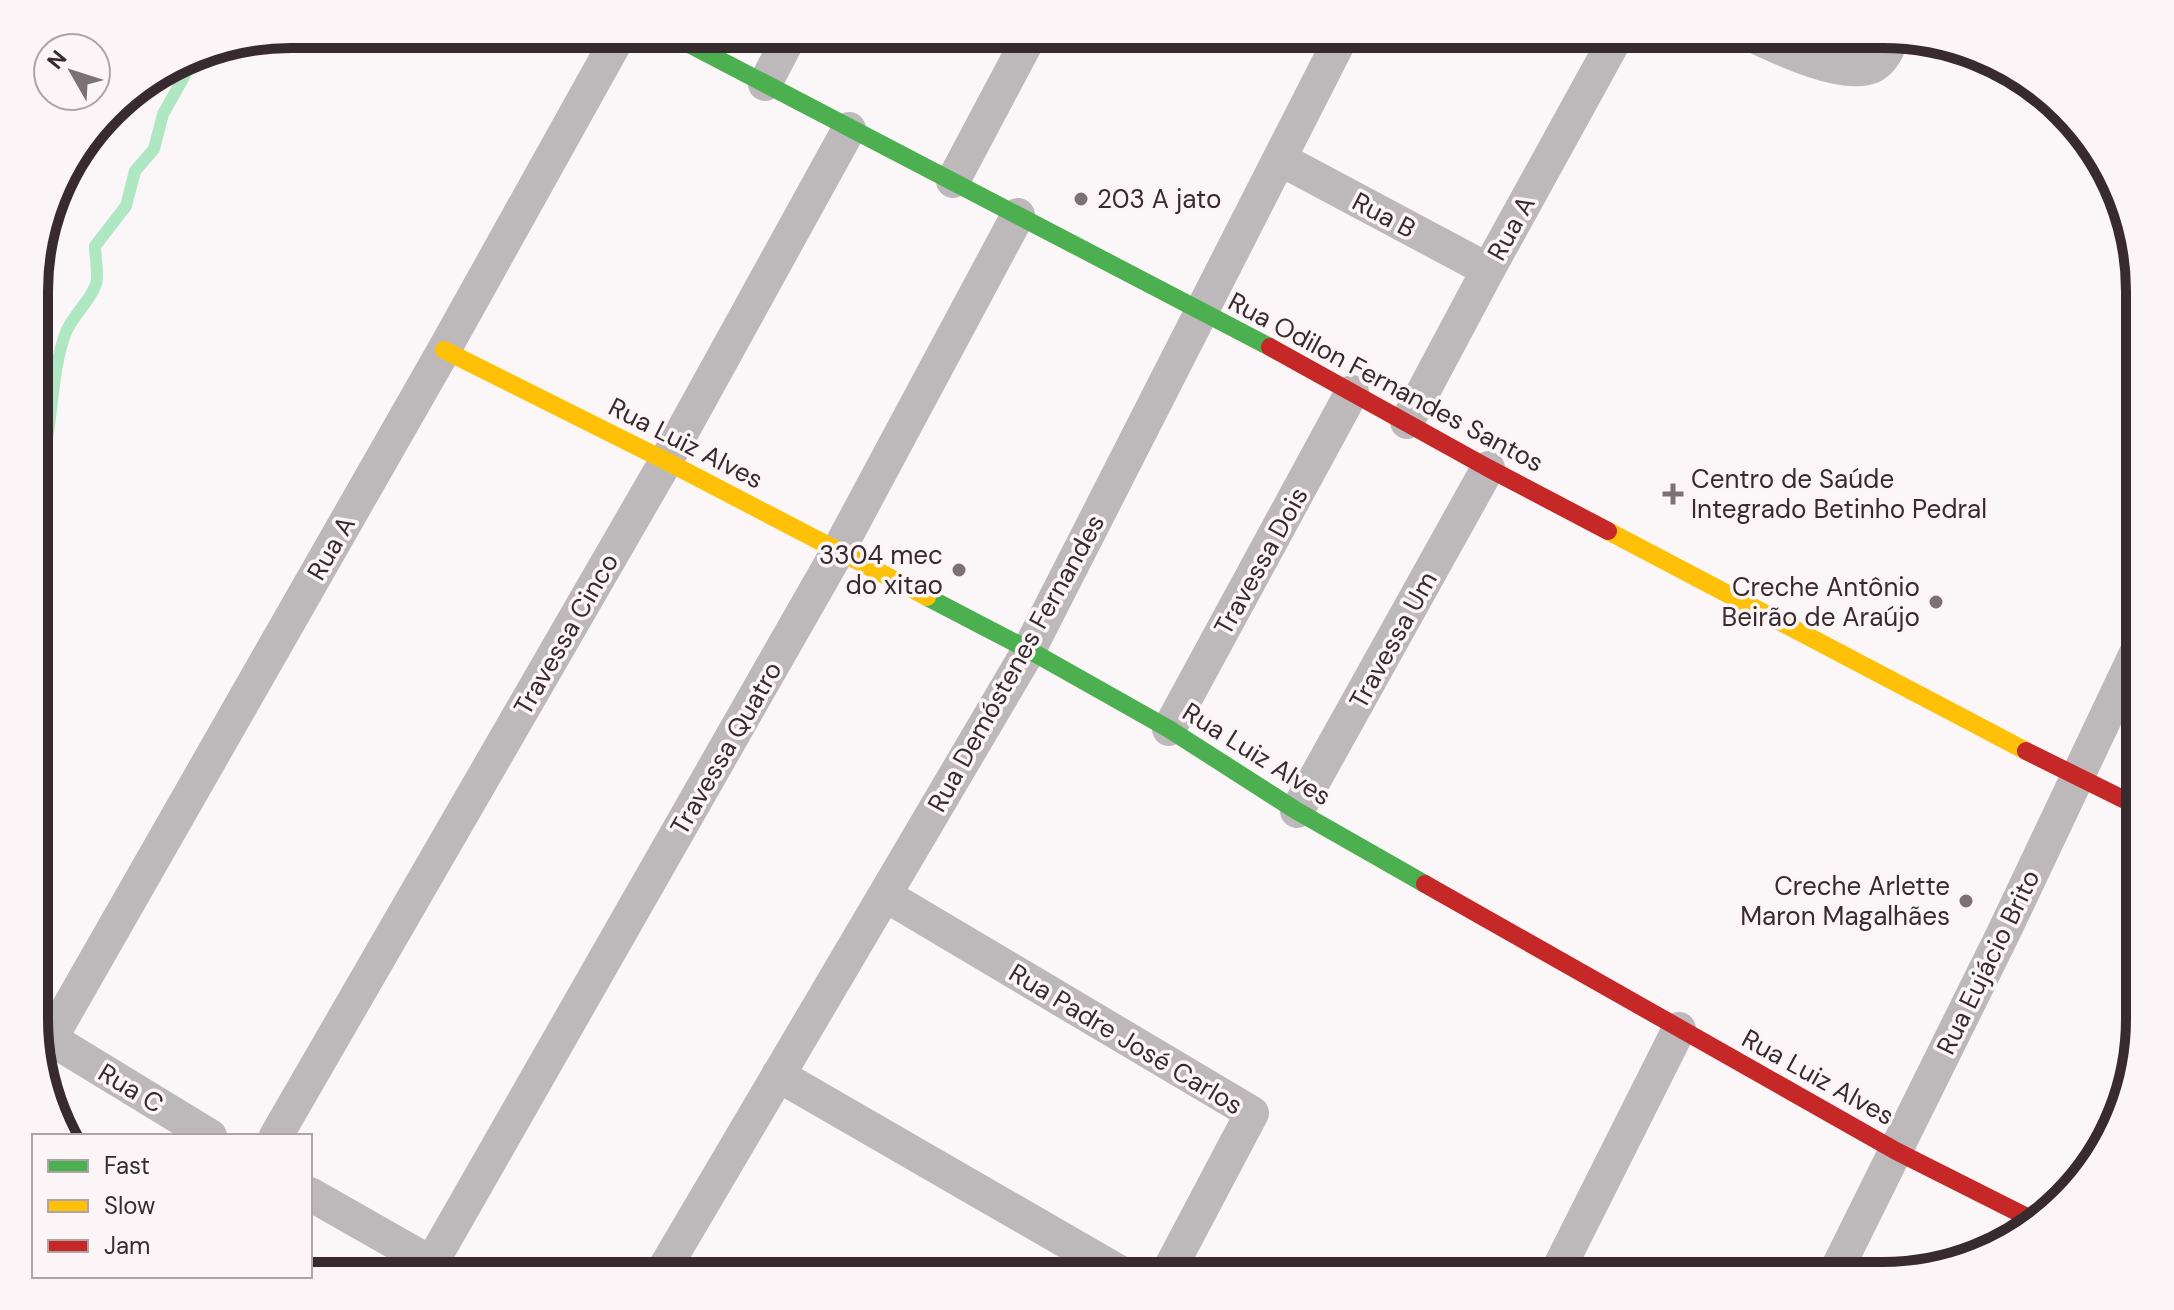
<svg xmlns="http://www.w3.org/2000/svg" width="2174" height="1310" font-family="'DM Sans',sans-serif">
<rect width="100%" height="100%" fill="#fbf6f8"/>
<g fill="none" stroke-linecap="round" stroke-linejoin="round">
<path stroke="#afe7c3" stroke-width="12" d="M36 479C55 433 48 380 66 332 73 315 91 300 96 284 99 274 95 257 95 246L126 206 135 171 154 149 163 114 198 52"/>
<path stroke="#bdb9bb" stroke-width="34" d="M1750 34C1777 47 1845 80 1873 66 1884 60 1888 48 1893 37
M765 84 791 34
M1280 159 1488 270
M953 181 1031 34
M1407 422 1488 270 1618 34
M1169 729 1352 392
M1297 811 1488 468
M885 895 1252 1113 1166 1276
M51 1039 210 1136
M39 1059 444 350 620 34
M778 1075 1126 1276
M276 1136 666 461 849 129
M310 1194 454 1276
M1834 1275 2002 936 2139 647
M424 1276 838 551 1018 215
M660 1276 1029 650 1343 34
M1555 1276 1679 1029"/>
<path stroke="#4caf50" stroke-width="18" d="M670 34 1270 347
M927 597 1029 650 1169 729 1297 811 1425 884"/>
<path stroke="#ffc107" stroke-width="18" d="M444 350 666 461 927 597
M1608 531 2026 751"/>
<path stroke="#c62828" stroke-width="18" d="M1270 347 1488 468 1608 531
M2026 751 2139 807
M1425 884 1896 1151 2033 1220"/>
</g>
<g fill="#7c7276" stroke="#fcf5f7" stroke-width="3">
<circle cx="1081" cy="199" r="8"/>
<path d="M1669 482h8v8h8v8h-8v8h-8v-8h-8v-8h8z"/>
<circle cx="959" cy="570" r="8"/>
<circle cx="1936" cy="602" r="8"/>
<circle cx="1966" cy="901" r="8"/>
</g>
<g text-anchor="middle" stroke-width="7" stroke-linejoin="round" paint-order="stroke">
<g font-size="26" fill="#382b30" stroke="#fcf5f7" text-anchor="end">
<text x="1097" y="208" text-anchor="start">203 A jato</text>
<text x="1691" y="488" text-anchor="start">Centro de Saúde<tspan x="1691" dy="30">Integrado Betinho Pedral</tspan></text>
<text x="943" y="564">3304 mec<tspan x="943" dy="30">do xitao</tspan></text>
<text x="1920" y="596">Creche Antônio<tspan x="1920" dy="30">Beirão de Araújo</tspan></text>
<text x="1950" y="895">Creche Arlette<tspan x="1950" dy="30">Maron Magalhães</tspan></text>
</g>
<g font-size="26" fill="#382b30" stroke="#fcf5f7">
<text transform="translate(1384 215) rotate(28)" y="9">Rua B</text>
<text transform="translate(1511 228) rotate(-61)" y="9">Rua A</text>
<text transform="translate(1386 382) rotate(28)" y="9">Rua Odilon Fernandes Santos</text>
<text transform="translate(686 443) rotate(27)" y="9">Rua Luiz Alves</text>
<text transform="translate(331 548) rotate(-60)" y="9">Rua A</text>
<text transform="translate(1261 561) rotate(-61)" y="9">Travessa Dois</text>
<text transform="translate(566 634) rotate(-60)" y="9">Travessa Cinco</text>
<text transform="translate(1393 640) rotate(-61)" y="9">Travessa Um</text>
<text transform="translate(1016 663) rotate(-61)" y="9">Rua Demóstenes Fernandes</text>
<text transform="translate(726 748) rotate(-60)" y="9">Travessa Quatro</text>
<text transform="translate(1257 754) rotate(32)" y="9">Rua Luiz Alves</text>
<text transform="translate(1988 962) rotate(-64)" y="9">Rua Eujácio Brito</text>
<text transform="translate(1126 1039) rotate(31)" y="9">Rua Padre José Carlos</text>
<text transform="translate(1818 1077) rotate(29)" y="9">Rua Luiz Alves</text>
<text transform="translate(131 1088) rotate(31)" y="9">Rua C</text>
</g>
</g>
<path d="M0 0H2174V1310H0ZM291 48H1883A243 243 0 0 1 2126 291V1019A243 243 0 0 1 1883 1262H291A243 243 0 0 1 48 1019V291A243 243 0 0 1 291 48Z" fill="#fcf5f7" fill-rule="evenodd"/>
<path fill="none" stroke="#382b30" stroke-width="10" d="M291 48H1883A243 243 0 0 1 2126 291V1019A243 243 0 0 1 1883 1262H291A243 243 0 0 1 48 1019V291A243 243 0 0 1 291 48Z"/>
<rect x="32" y="1134" width="280" height="144" fill="#fcf5f7" stroke="#aea4a7" stroke-width="2"/>
<rect x="48" y="1160" width="40" height="12" fill="#4caf50" stroke="#aea4a7" stroke-width="2"/>
<text x="104" y="1174" font-size="24" fill="#382b30">Fast</text>
<rect x="48" y="1200" width="40" height="12" fill="#ffc107" stroke="#aea4a7" stroke-width="2"/>
<text x="104" y="1214" font-size="24" fill="#382b30">Slow</text>
<rect x="48" y="1240" width="40" height="12" fill="#c62828" stroke="#aea4a7" stroke-width="2"/>
<text x="104" y="1254" font-size="24" fill="#382b30">Jam</text>
<g transform="translate(72 72) rotate(309)"><circle r="38" fill="#fcf5f7" stroke="#aea4a7" stroke-width="2"/>
<path d="M0-6L14 30L0 20L-14 30Z" fill="#7c7276"/>
<text y="-12" font-size="22" font-weight="bold" text-anchor="middle" fill="#382b30">N</text>
</g>
</svg>
